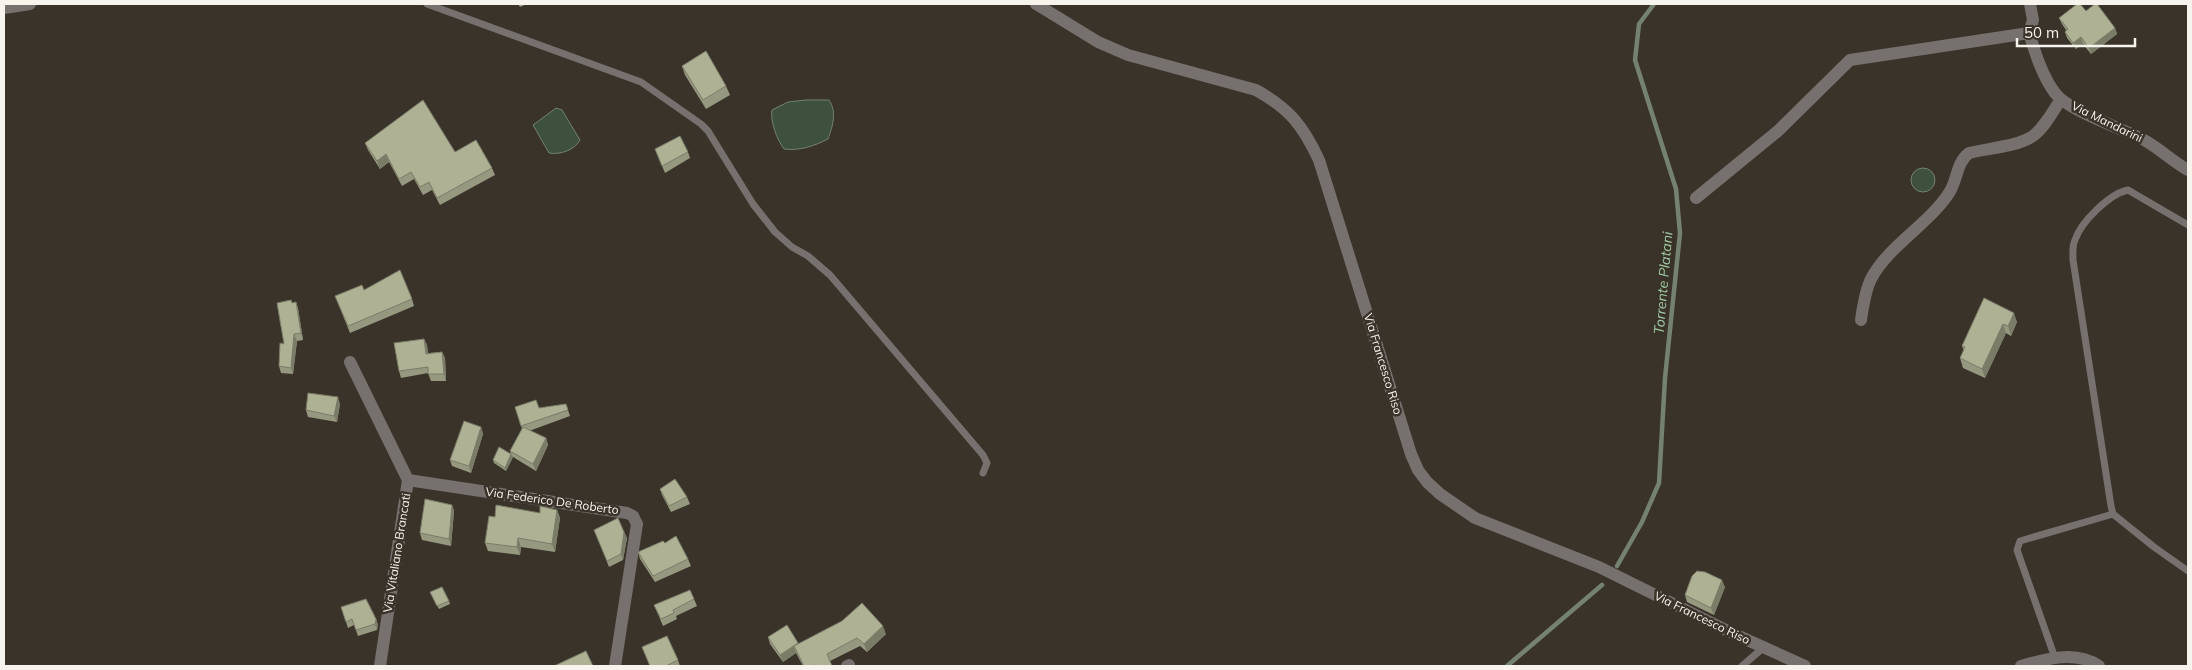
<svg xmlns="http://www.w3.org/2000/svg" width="2192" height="670" font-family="Mulish,sans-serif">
<rect width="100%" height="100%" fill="#39332a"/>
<path fill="#3d513e" stroke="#758272" d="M806 100H829C837 112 833 125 828 139 814 146 800 151 784 149 777 140 770 121 772 110L788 102Z
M556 108 562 110 580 140C575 150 560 155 549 153L533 125Z
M1911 180a12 12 0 1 1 24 0a12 12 0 1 1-24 0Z"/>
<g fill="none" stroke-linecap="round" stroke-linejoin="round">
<path stroke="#758272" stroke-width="4.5" d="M1617 566 1642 522 1659 483 1665 378 1680 233 1676 189 1635 60 1639 24 1654 4
M1507 666 1602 585"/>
<path stroke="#76716e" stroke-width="7" d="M427 4 641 82 701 124 708 131 753 204 775 232 792 247 808 256 830 275 983 455 987 463 983 473
M2113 514 2111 506 2073 260C2073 253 2072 246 2075 240 2081 222 2109 194 2128 190L2188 225
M2055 658 2017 550 2020 541 2113 514 2154 547 2188 571
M1742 666 1763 648"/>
<path stroke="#76716e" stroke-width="12" d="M2029 33C2035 52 2042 76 2055 93 2068 111 2122 128 2144 140 2159 148 2172 161 2188 170
M2029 33 2033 20 2030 4
M1696 198 1778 131 1850 60 2029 33
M1861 320C1863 307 1865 291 1871 279 1887 247 1929 224 1949 193 1958 179 1956 163 1969 153 1989 148 2016 147 2033 136 2045 127 2053 111 2061 99
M350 362 408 480 380 666
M408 480 627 513 633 516 637 524 615 666
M847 666 849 665"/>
<path stroke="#76716e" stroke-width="12" d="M1036 4 1098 42 1128 55 1256 90C1290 109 1303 126 1319 160L1411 454 1418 470 1427 482 1440 494 1475 518 1599 567 1732 633 1805 666
M4 8 30 4
M2021 666C2045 659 2076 650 2099 666"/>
</g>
<path fill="#96987f" d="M518 4H527L520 7Z
M2086 11 2115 28 2117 34 2091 54 2083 44 2076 49 2067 38 2065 32 2066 30 2062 24 2059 18Z
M682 66 726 86 730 95 706 109 685 75Z
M365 143 455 152 492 168 495 175 440 205 432 190 423 195 414 179 402 186 389 162 380 169 368 150Z
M655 149 688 152 690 158 665 173Z
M364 290 412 299 414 306 350 333 335 296Z
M1984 298 2017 322 2011 336 2006 333 1985 378 1963 368 1960 358 1964 351 1962 346Z
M291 300 292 303 296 302 298 308 303 340 297 341 293 374 281 373 279 366 284 344Z
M424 339 427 345 428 353 442 352 445 358 446 381H431L428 373 401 378 399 371Z
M340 404 337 422 308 417 306 410Z
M566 404 570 416 529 431 546 438 548 445 536 471 513 457 506 471 494 463 493 460 511 454 510 451 522 429 515 407 539 408Z
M481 427 483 434 471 473 452 466 450 460Z
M660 489 687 497 690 504 671 512 662 495Z
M452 505 454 511 451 546 422 540 420 533Z
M557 510 560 518 555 552 521 547 520 555 488 551 485 543 495 517 540 513Z
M624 532 627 538 623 560 609 567 597 537Z
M665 543 688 559 691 566 655 582 640 559 638 552Z
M1725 587 1714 615 1687 602 1685 595Z
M430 592 449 601 450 604 439 609Z
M694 599 697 606 676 616 677 619 663 626 654 605Z
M341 607 376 619 378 625 377 630 358 636 354 625 348 628Z
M886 634 867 652 860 646 830 661 832 666H803L796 653 783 662 770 644 768 637 798 643Z
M642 647 678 660 680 666H650Z"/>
<path fill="#7a7c68" d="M2115 28 2117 34 2091 54 2089 48Z
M2081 37 2083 44 2076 49 2073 43Z
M386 154 389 162 380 169 377 161Z
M296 302 298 308 303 340 301 333Z
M2014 313 2017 322 2011 336 2008 326Z
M2003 324 2006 333 1985 378 1982 369Z
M294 334 297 341 293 374 291 368Z
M424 339 427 345 428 360 426 354Z
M442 352 445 358 446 381 444 374Z
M338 397 340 404 337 422 334 416Z
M481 427 483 434 471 473 469 466Z
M546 438 548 445 536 471 533 464Z
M511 454 513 457 506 471 505 468Z
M452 505 454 511 451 546 449 539Z
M557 510 560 518 555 552 552 544Z
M624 532 627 538 623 560 621 554Z
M518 538 521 547 520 555 517 547Z
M1722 580 1725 587 1714 615 1711 608Z
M376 619 378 625 377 630 375 624Z
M883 626 886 634 867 652 864 644Z
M794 646 796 653 783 662 780 655Z"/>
<path fill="#afb194" stroke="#7a7c68" d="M2077 4H2080L2086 11 2095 4H2097L2115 28 2089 48 2081 37 2073 43 2065 32 2068 29 2059 18Z
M706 51 726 86 703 100 682 66Z
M423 100 455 152 476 140 492 168 437 198 429 182 420 187 411 172 399 179 386 154 377 161 365 143Z
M680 136 688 152 662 166 655 149Z
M400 270 412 299 348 326 335 296 362 285 364 290Z
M1984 298 2014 313 2008 326 2003 324 1982 369 1960 358 1965 347 1962 346Z
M291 300 292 303 296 302 301 333 294 334 291 368 279 366 280 343 284 344 277 303Z
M424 339 426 354 442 352 444 374H428V367L399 371 394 343Z
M308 393 338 397 334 416 306 410Z
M536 400 539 408 566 404 568 410 521 426 515 407Z
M464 421 481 427 469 466 450 460Z
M523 427 546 438 533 464 510 451Z
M499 447 511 454 505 468 493 460Z
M675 479 687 497 669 506 660 489Z
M425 499 452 505 449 539 420 533Z
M496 505 540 513V506L557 510 552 544 518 538 517 547 485 543 489 516 495 517Z
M618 518 624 532 621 554 607 561 594 530Z
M676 536 688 559 653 576 638 552 663 541 665 543Z
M1697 571 1705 572 1722 580 1711 608 1685 595 1692 576Z
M442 587 449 601 437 606 430 592Z
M690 590 694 599 673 610 674 613 661 619 654 605Z
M366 599 376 619 375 624 356 630 352 619 346 622 341 607Z
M862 603 883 626 864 644 857 638 827 654 832 666H815V665L812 666H804L794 646 842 621Z
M787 625 798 643 780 655 768 637Z
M667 636 678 660 666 666H650L642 647Z
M586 651 593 666H554Z"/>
<g text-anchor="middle" stroke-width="5" stroke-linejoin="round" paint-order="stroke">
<g font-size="12" fill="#f7f3ed" stroke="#39332a">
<text transform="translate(2107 122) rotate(26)" y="4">Via Mandarini</text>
<text transform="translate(1383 364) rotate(73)" y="4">Via Francesco Riso</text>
<text transform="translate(552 501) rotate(8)" y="4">Via Federico De Roberto</text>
<text transform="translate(397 553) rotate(-81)" y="4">Via Vitaliano Brancati</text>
<text transform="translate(1702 618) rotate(26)" y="4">Via Francesco Riso</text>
</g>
<g font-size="14" font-style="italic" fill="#a2cba3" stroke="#39332a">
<text transform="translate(1663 283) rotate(-85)" y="5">Torrente Platani</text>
</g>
</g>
<rect width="2192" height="670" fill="none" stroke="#f7f3ed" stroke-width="10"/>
<path d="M2017 38v8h118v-8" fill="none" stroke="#f7f3ed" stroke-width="2.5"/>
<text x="2024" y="38" font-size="15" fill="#f7f3ed" stroke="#39332a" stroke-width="4" paint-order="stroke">50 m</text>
</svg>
